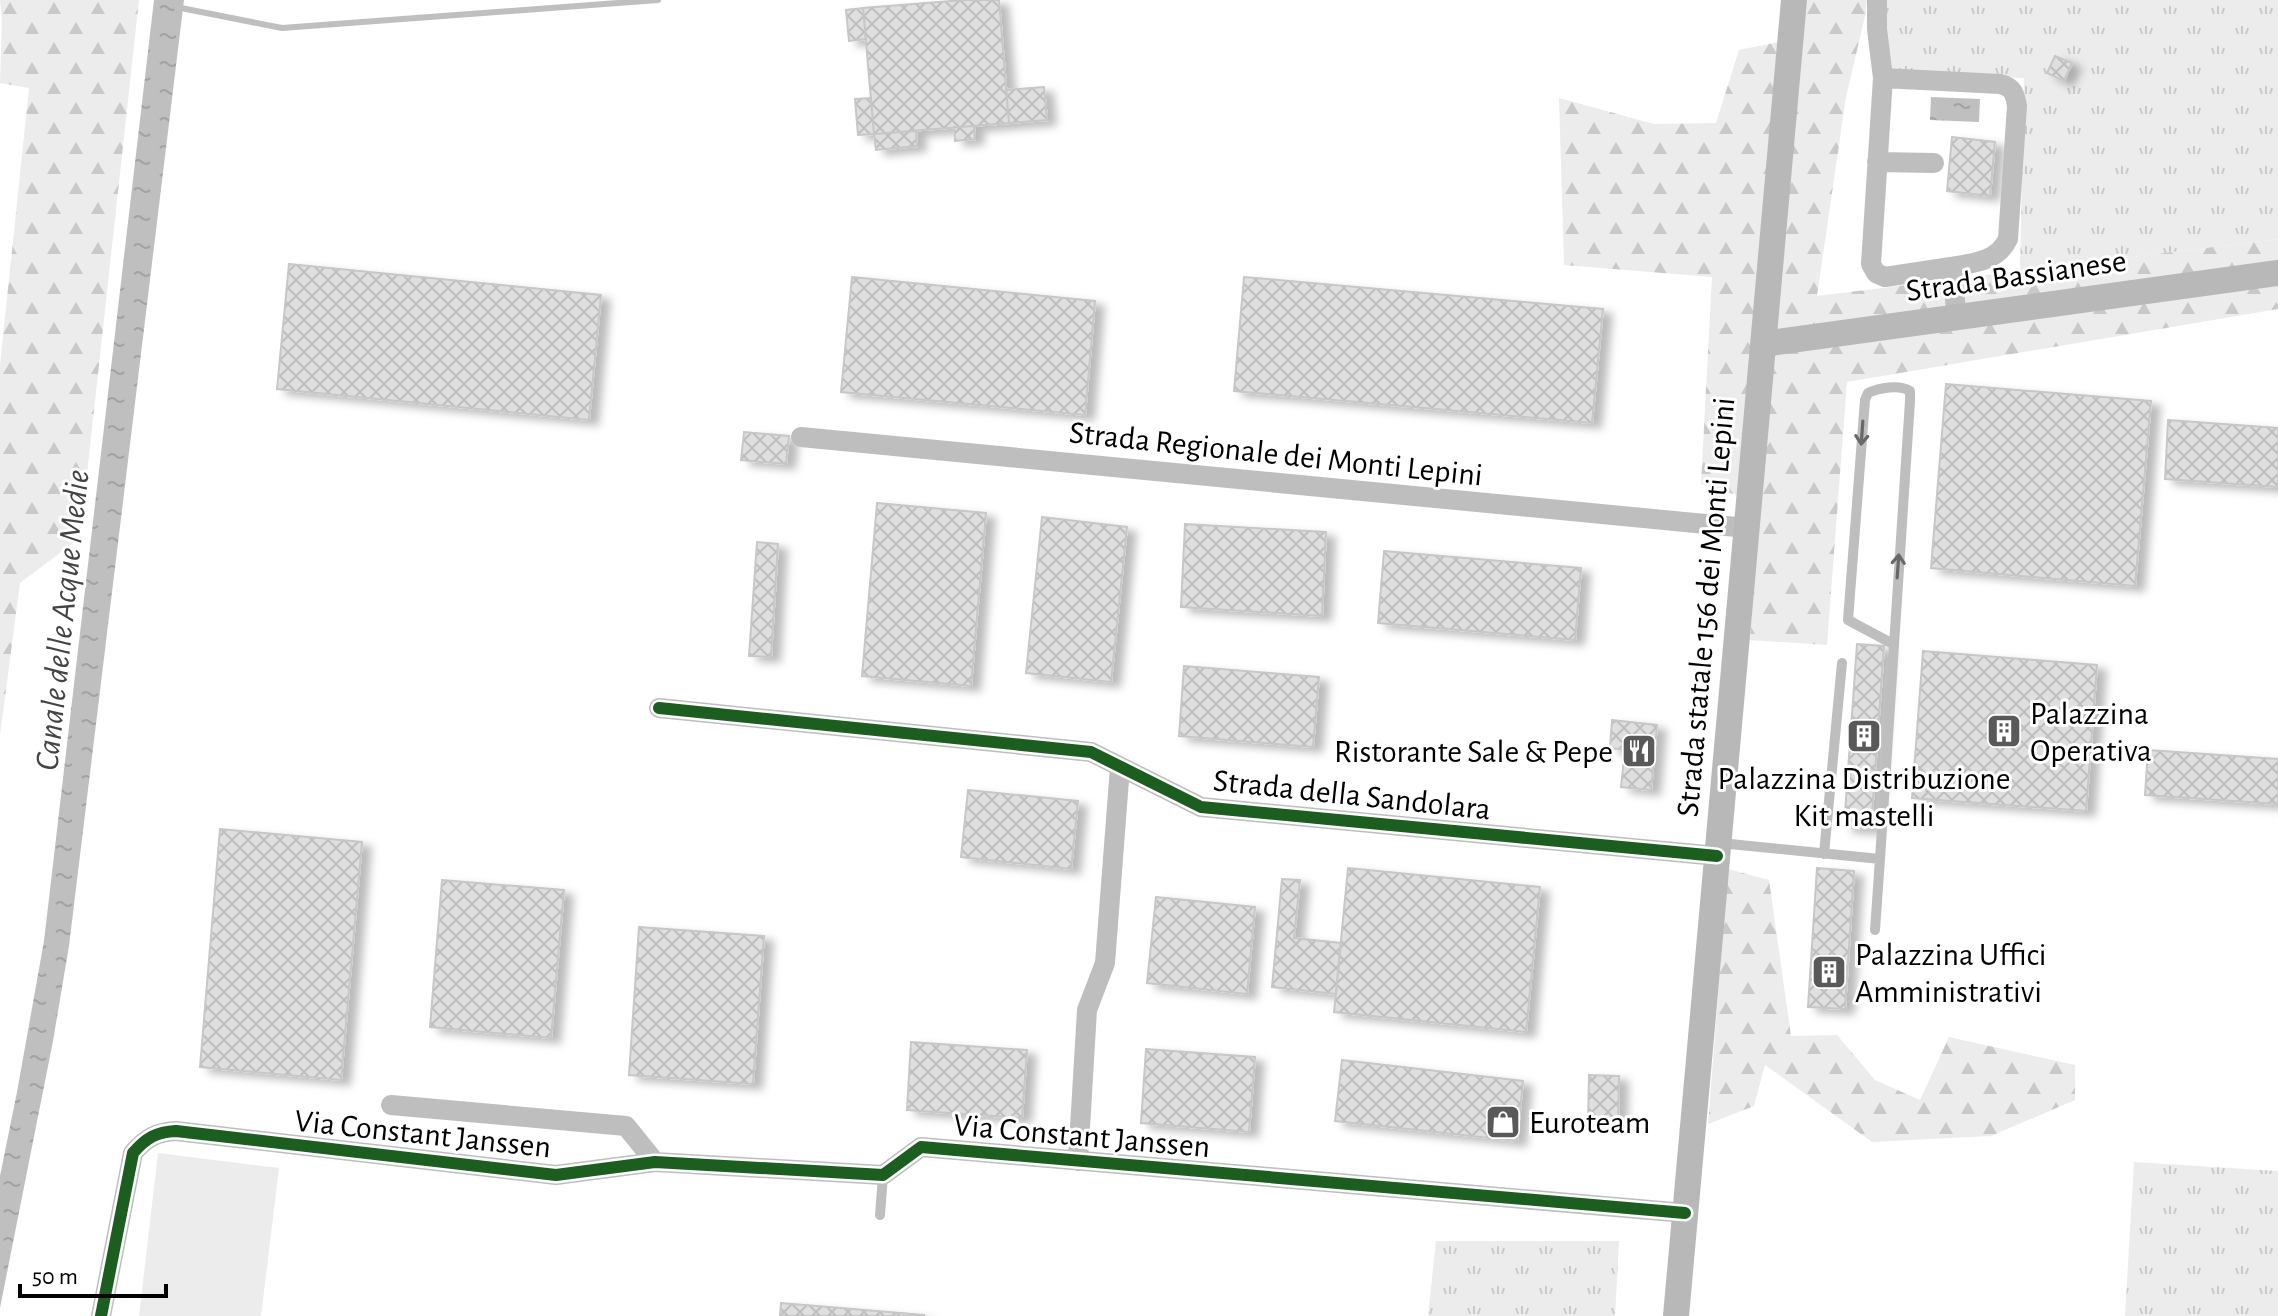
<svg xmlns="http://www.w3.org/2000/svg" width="2278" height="1316" font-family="'Alegreya Sans',sans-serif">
<defs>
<pattern id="grass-tufts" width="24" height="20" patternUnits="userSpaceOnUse" patternTransform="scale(2)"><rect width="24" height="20" fill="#ececec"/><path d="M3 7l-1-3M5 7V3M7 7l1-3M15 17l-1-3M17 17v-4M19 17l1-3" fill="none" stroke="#c9c9c9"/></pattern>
<pattern id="forest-firs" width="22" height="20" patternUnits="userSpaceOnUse" patternTransform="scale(2)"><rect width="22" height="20" fill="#ececec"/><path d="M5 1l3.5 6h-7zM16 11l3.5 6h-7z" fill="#c9c9c9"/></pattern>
<pattern id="water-ripples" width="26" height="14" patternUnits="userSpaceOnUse" patternTransform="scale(2)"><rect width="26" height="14" fill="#bfbfbf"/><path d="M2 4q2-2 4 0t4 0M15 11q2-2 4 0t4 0" fill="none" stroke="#a2a2a2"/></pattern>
<pattern id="building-cross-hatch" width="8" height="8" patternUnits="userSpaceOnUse" patternTransform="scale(2)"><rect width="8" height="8" fill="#dfdfdf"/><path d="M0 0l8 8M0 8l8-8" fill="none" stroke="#bebebe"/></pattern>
<filter id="shadow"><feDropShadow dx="9" dy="5" stdDeviation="4" flood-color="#0004"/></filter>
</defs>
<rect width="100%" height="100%" fill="#fff"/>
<path fill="url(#grass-tufts)" d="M1866 0H2278V239L2020 271 2024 78 1875 71Z
M2134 1162 2278 1171V1316H2125Z
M1436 1241H1619L1615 1316H1428Z"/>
<path fill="url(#forest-firs)" d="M0 0H139L80 538 20 583 0 735V365L29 88 0 83 2 20Z
M1807 0H1866V12L1846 97 1817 296 2278 239V309L1847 382 1827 645 1750 640 1759 502 1701 484 1712 277 1564 265 1559 98 1654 124 1716 123 1739 50 1803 37Z
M1728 869 1769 880 1791 1036 1837 1035 1875 1080 1920 1100 1949 1037 2075 1065V1100L1991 1136 1872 1142 1765 1065 1754 1106 1708 1124Z"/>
<path fill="#ececec" d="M158 1153 279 1168 261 1316H139Z"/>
<path fill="url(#water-ripples)" d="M154 0H184L69 946 53 1041 0 1308V1176L17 1092 44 941Z
M1931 97 1980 99 1979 122 1930 120Z"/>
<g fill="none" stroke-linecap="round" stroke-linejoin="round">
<path stroke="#bfbfbf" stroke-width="6" d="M176 7 282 28 658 0"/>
</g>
<path fill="url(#building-cross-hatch)" stroke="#c7c7c7" stroke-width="2" filter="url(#shadow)" d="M964 0H999L1009 123 874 134 863 8Z
M863 8 866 39 849 41 846 10Z
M2055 56 2072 63 2064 81 2047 73Z
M1044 87 1047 120 1009 123 1006 90Z
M871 98 874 134 858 135 855 99Z
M974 126 975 139 955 141 954 127Z
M916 131 917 146 876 150 874 134Z
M1952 137 1995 142 1990 196 1947 191Z
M289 264 601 295 589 420 277 389Z
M852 277 1095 301 1085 415 841 392Z
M1244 277 1603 309 1592 423 1234 391Z
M1946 384 2151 401 2135 586 1931 568Z
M2168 420 2278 428V487L2165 479Z
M744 432 789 436 786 464 741 460Z
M877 503 986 513 971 686 862 676Z
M1042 517 1127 527 1111 682 1026 673Z
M1185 524 1326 532 1322 616 1181 607Z
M757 542 778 544 771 657 749 656Z
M1384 551 1581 568 1575 640 1378 623Z
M1857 644 1884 646 1871 829 1844 827Z
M1923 651 2097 665 2086 811 1912 798Z
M1184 666 1319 677 1313 747 1179 736Z
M1612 720 1657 725 1651 790 1621 787 1625 750 1610 748Z
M2148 750 2278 759V804L2145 795Z
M968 790 1078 801 1071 869 961 857Z
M220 829 362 842 341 1080 200 1067Z
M1348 868 1540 887 1526 1032 1334 1012Z
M1817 868 1854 871 1845 1009 1808 1007Z
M1282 879 1300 880 1294 938 1341 943 1336 994 1272 987Z
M442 880 564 890 551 1038 430 1027Z
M1156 897 1255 907 1247 994 1147 983Z
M639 927 764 936 753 1084 629 1075Z
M911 1042 1027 1050 1022 1118 907 1110Z
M1146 1049 1255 1057 1249 1132 1141 1123Z
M1342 1060 1523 1081 1517 1141 1335 1121Z
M1589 1075 1619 1076 1618 1122 1588 1121Z
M781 1303 924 1315V1316H780Z"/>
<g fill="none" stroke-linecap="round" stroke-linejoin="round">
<path stroke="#bebebe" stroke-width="10" d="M1720 843 1880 859 1910 401V391C1899 384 1879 388 1868 393L1865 400 1848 620 1893 644
M1824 854 1842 663
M1875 930 1880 859
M880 1215 883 1175"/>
<path stroke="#bebebe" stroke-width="20" d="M1877 0V29L1883 78
M1877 162 1934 163
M1951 267C1973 263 1997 262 2008 239L2017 106C2015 94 2013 87 2000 84L1883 78 1871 264 1876 273 1885 277 1951 267 1957 317
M801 437 1747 528
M659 708 1091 752 1201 807 1717 856
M391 1105 626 1126 655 1162
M1078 1161 1087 1010 1105 963 1120 767
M101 1316 133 1153C146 1138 156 1132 176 1131L556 1175 655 1162 883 1175 921 1147 1685 1213"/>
<path stroke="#b8b8b8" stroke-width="26" d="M1763 344 2278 273
M1676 1316 1794 0"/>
<g stroke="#fff" stroke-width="17">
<path id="cycleway" d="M659 708 1091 752 1201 807 1717 856
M101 1316 133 1153C146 1138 156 1132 176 1131L556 1175 655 1162 883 1175 921 1147 1685 1213"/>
</g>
<use href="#cycleway" stroke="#1b5e20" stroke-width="12"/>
</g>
<defs><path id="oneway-shaft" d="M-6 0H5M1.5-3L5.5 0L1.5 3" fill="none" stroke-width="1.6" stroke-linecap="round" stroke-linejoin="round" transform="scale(2)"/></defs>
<g stroke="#686868">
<use href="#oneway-shaft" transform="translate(1862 433) rotate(94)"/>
<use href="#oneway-shaft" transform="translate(1898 566) rotate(-86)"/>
</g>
<defs>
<g id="building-square" transform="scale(1.8)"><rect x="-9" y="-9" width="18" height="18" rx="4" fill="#595959" stroke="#fff"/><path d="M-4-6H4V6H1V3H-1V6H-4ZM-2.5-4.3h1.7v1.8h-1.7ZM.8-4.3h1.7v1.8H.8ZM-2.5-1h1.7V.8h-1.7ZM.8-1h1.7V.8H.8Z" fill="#fff"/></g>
<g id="restaurant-square" transform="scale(1.8)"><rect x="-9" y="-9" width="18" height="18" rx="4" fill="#595959" stroke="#fff"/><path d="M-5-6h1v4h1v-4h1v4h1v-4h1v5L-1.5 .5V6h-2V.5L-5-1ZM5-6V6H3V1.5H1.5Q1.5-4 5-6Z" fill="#fff"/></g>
<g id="shop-square" transform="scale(1.8)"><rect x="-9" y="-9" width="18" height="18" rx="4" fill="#595959" stroke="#fff"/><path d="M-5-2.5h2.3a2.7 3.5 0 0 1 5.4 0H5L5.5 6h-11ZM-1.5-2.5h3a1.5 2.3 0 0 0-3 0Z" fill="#fff"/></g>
</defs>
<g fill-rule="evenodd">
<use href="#building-square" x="2004" y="731"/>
<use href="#building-square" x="1864" y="736"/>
<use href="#restaurant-square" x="1639" y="751"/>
<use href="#building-square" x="1829" y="972"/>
<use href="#shop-square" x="1503" y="1122"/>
</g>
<g text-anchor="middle" stroke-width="6" stroke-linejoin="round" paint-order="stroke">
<g font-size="32" fill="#000" stroke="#fff">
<text transform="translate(2016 275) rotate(-8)" y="11">Strada Bassianese</text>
<text transform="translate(1276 453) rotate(6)" y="11">Strada Regionale dei Monti Lepini</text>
<text transform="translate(1705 607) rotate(-85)" y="11">Strada statale 156 dei Monti Lepini</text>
<text transform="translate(1352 794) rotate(6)" y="11">Strada della Sandolara</text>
<text transform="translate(423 1133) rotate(6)" y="11">Via Constant Janssen</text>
<text transform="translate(1082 1135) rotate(5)" y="11">Via Constant Janssen</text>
</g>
<g font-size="32" fill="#000" stroke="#fff" text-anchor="start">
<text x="2030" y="724">Palazzina<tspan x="2030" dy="37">Operativa</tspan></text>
<text x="1613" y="762" text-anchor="end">Ristorante Sale &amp; Pepe</text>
<text x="1864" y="789" text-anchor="middle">Palazzina Distribuzione<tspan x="1864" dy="37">Kit mastelli</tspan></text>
<text x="1855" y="965">Palazzina Uffici<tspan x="1855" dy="37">Amministrativi</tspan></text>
<text x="1529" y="1133">Euroteam</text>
</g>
<g font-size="34" font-style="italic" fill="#444" stroke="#fff">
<text transform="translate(61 620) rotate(-84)" y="12">Canale delle Acque Medie</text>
</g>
</g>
<path d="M20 1284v12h146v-12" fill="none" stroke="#000000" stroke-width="4"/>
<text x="32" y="1284" font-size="24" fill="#000000" stroke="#ffffff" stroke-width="6" paint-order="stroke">50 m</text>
</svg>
